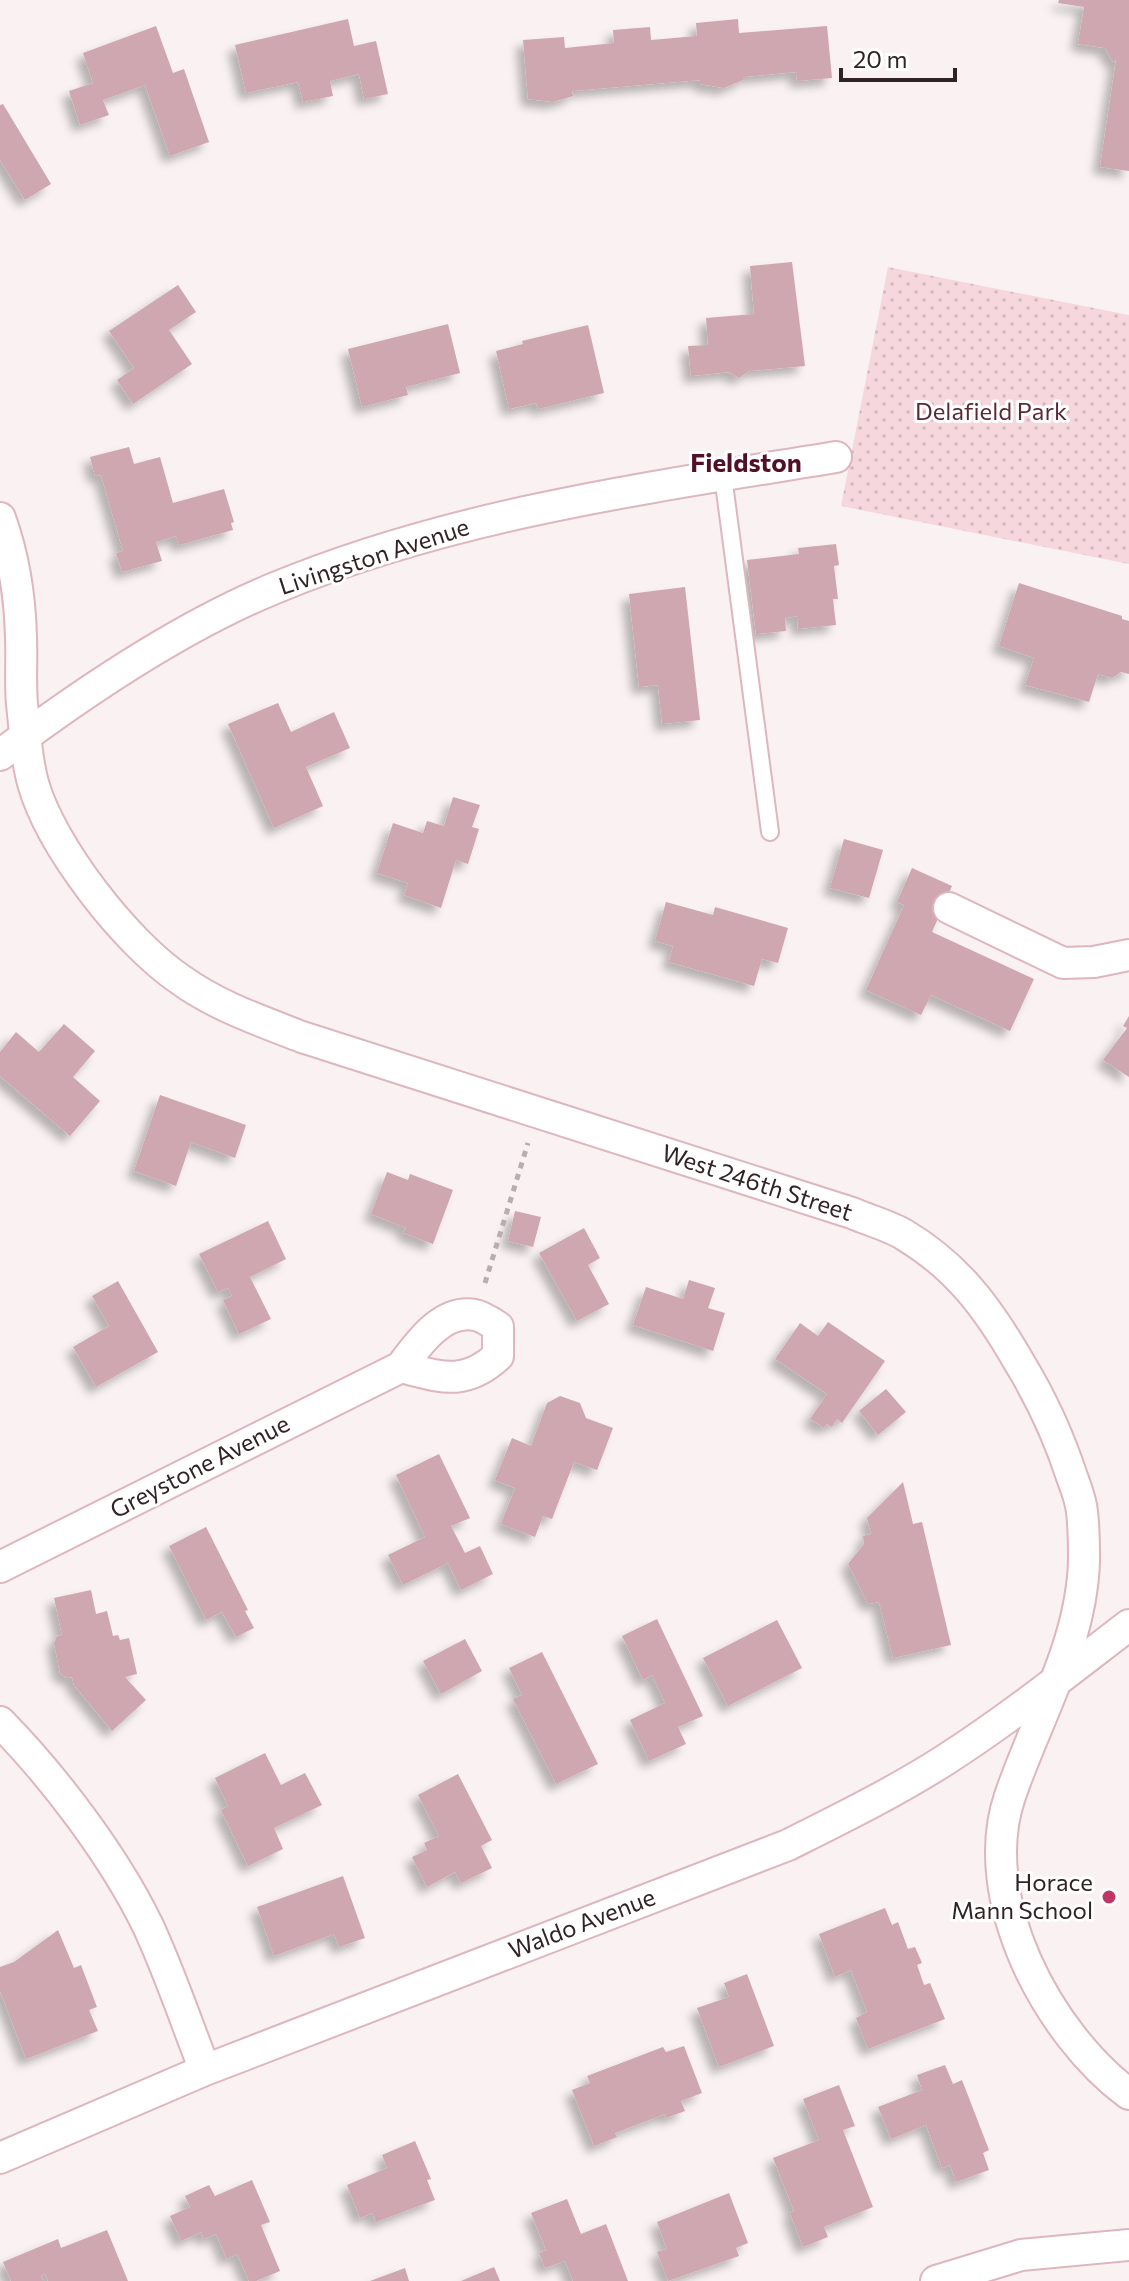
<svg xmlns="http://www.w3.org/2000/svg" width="1129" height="2281" font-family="Commissioner,sans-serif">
<defs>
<pattern id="park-dots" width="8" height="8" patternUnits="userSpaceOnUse" patternTransform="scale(2)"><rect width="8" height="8" fill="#f7d7de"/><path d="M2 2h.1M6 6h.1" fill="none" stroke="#d4b8be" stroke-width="1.8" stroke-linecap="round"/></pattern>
<filter id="shadow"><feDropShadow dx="-7" dy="7" stdDeviation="4" flood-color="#0004"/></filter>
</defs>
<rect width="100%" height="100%" fill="#f9f1f2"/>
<path fill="url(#park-dots)" d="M888 267 1129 315V564L841 506Z"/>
<path fill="#cfa7b0" filter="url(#shadow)" d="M1059 0H1129V171L1100 167 1116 60 1113 62 1105 48 1078 44 1084 7 1058 3Z
M348 19 354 46 376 41 388 94 364 99 359 74 330 81 333 96 303 102 298 82 246 93 235 45Z
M738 19 739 33 827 26 832 78 797 81 796 72 743 77V80L724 88 700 84V80L572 91 573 96 553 102 528 99 523 40 564 37 565 48 614 43 613 30 650 27 651 40 697 36 696 23Z
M156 26 173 73 184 69 209 142 170 156 145 85 103 100 109 115 80 125 69 91 93 83 83 53Z
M3 104 51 184 25 200 0 160V105Z
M792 262 805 366 749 371 739 378 729 372 691 376 688 346 708 345 706 318 754 314 750 266Z
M178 285 196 312 169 330 192 364 133 404 117 380 134 368 109 331Z
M448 324 460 373 406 387 408 395 362 407 348 349Z
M588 325 604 393 538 409 536 403 509 409 496 351 523 344 522 341Z
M129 447 134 464 160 457 173 503 224 489 234 522 231 523 233 530 179 545 176 536 156 542 162 561 122 572 116 553 123 551 101 475 95 476 90 457Z
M836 544 839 565 834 566 838 599H833L836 625 798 629 797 616 785 618 786 631 756 634 747 560 799 554 798 548Z
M1019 583 1122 616V619L1129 621V674L1121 672 1112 678 1098 674 1089 702 1025 685 1034 658 999 646Z
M685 587 700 720 662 724 658 685 639 687 629 594Z
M278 703 291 732 334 712 350 748 306 767 323 806 274 828 228 724Z
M453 797 480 805 472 827 479 829 468 864 456 860 441 908 404 895 408 883 377 873 393 823 423 833 427 821 444 826Z
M844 839 883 850 869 898 830 888Z
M912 868 952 886 932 932 1034 979 1010 1031 931 995 921 1015 866 990 904 905 897 902Z
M666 902 713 915 715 907 788 928 778 963 762 959 754 986 669 962 673 946 655 941Z
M1129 1016V1077L1103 1060 1127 1028 1123 1026Z
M64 1024 95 1051 73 1077 100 1101 70 1136 0 1076V1052L16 1032 39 1052Z
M160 1095 246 1125 235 1158 191 1142 176 1186 134 1171Z
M387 1172 408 1180 410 1174 453 1190 433 1244 403 1233 406 1228 371 1214Z
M515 1211 541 1217 533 1247 508 1241Z
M268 1221 286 1259 250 1277 271 1319 239 1334 223 1300 232 1296 228 1288 218 1292 199 1254Z
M584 1228 600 1258 588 1265 609 1304 577 1321 539 1253Z
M689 1280 715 1288 708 1308 725 1313 713 1351 633 1325 646 1287 683 1299Z
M118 1281 158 1352 96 1387 73 1347 109 1326 92 1296Z
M828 1322 885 1361 842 1423 837 1419 832 1427 827 1424 824 1428 810 1419 827 1394 775 1359 800 1323 818 1336Z
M886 1389 906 1412 878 1435 859 1411Z
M560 1396 580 1403 586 1418 613 1428 597 1470 574 1462 552 1519 543 1516 535 1537 501 1524 515 1488 495 1480 512 1438 531 1446 547 1403Z
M439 1454 470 1518 451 1526 465 1553 480 1546 493 1574 461 1590 448 1563 403 1585 388 1555 425 1537 396 1475Z
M903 1482 913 1524 922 1522 951 1645 893 1658 879 1602 868 1604 848 1564 864 1544 863 1536 871 1534 867 1518Z
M206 1527 248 1610 245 1611 254 1628 236 1637 222 1612 206 1620 169 1546Z
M91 1590 96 1614 107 1611 113 1636 118 1635 120 1640 129 1638 137 1674 125 1677 146 1700 112 1731 74 1685 72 1677 67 1678 60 1673 54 1643 57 1636 62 1635 54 1598Z
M657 1619 703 1716 678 1727 686 1744 649 1761 630 1720 665 1703 652 1675 643 1680 622 1636Z
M777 1620 802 1668 728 1706 703 1658Z
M465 1639 482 1671 441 1694 423 1661Z
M542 1652 598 1764 556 1784 513 1699 522 1695 509 1668Z
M265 1753 281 1785 305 1773 322 1805 274 1828 283 1849 248 1866 221 1810 228 1806 215 1778Z
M458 1774 492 1840 481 1846 492 1868 461 1883 455 1872 427 1887 412 1857 427 1850 424 1843 439 1836 418 1795Z
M343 1876 365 1938 339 1947 334 1934 274 1956 257 1907Z
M885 1908 892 1925 898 1922 908 1949 915 1947 922 1963 917 1965 924 1985 930 1983 945 2019 868 2049 856 2018 867 2012 851 1970 835 1977 819 1934Z
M58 1930 74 1968 81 1965 97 2007 89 2010 98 2031 26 2059 0 1991V1967L14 1962Z
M747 1974 774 2046 719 2067 697 2008 729 1997 724 1983Z
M684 2046 702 2093 681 2101 685 2111 666 2118 665 2114 615 2133 617 2137 594 2146 572 2090 590 2083 587 2076 663 2047 666 2052Z
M945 2065 953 2084 962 2080 989 2150 983 2153 989 2170 956 2182 950 2165 942 2168 926 2125 891 2139 878 2107 922 2090 917 2075Z
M839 2085 855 2126 843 2130 873 2207 824 2227 828 2237 803 2247 790 2213 794 2211 773 2158 819 2140 803 2099Z
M415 2141 431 2179 427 2180 435 2200 376 2222 372 2213 360 2218 347 2185 387 2168 382 2155Z
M252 2180 270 2222 261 2225 280 2271 256 2281H249L237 2254 227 2259 216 2234 204 2239 201 2232 181 2241 170 2216 190 2207 185 2196 209 2185 215 2196Z
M729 2193 748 2243 736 2248 739 2256 668 2281 657 2252 667 2249 657 2222Z
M567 2199 581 2234 606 2224 628 2281H573L565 2261 545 2268 539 2253 546 2250 531 2213Z
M107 2230 128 2281H48L45 2274 41 2276 43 2281H11L3 2262 58 2239 61 2248Z
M494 2267 500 2281H461Z
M405 2268 409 2281H370Z"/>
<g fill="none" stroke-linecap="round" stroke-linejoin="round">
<g stroke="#deb6bf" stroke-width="20">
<path id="lane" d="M723 476 770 832"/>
</g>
<g stroke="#deb6bf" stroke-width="34">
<path id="street" d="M0 518C14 557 20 596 21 637 22 660 20 682 22 704 25 730 26 758 33 783 51 847 126 943 181 980 217 1006 261 1021 302 1037L852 1213C868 1220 887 1225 903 1234 957 1266 988 1308 1019 1362 1041 1398 1059 1437 1072 1477 1076 1488 1081 1500 1082 1512 1084 1528 1084 1545 1084 1560 1082 1644 1036 1719 1010 1796 975 1898 1048 2034 1129 2094
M0 755C81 694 180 627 275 588 454 514 646 488 836 457
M949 908 1063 963 1094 962 1129 955
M0 1567 401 1367C418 1344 442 1309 475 1315 482 1316 492 1323 498 1327V1356C464 1387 441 1377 401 1367
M0 1722C54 1777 114 1856 148 1926 170 1973 186 2022 205 2070
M0 2158 205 2070 788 1845C842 1818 895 1792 945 1760 1009 1719 1069 1671 1129 1625
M936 2281 1021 2255 1129 2245"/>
</g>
<path stroke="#b8aeb0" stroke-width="5" stroke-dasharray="6 6" stroke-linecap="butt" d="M485 1283 528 1143"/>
<use href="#lane" stroke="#fff" stroke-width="16"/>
<use href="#street" stroke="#fff" stroke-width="30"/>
</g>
<circle fill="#c13567" stroke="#fff" stroke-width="3" cx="1109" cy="1897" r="8"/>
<g text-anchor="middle" stroke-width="6" stroke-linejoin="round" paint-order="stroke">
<g font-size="24" fill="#5a2937" stroke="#fff">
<text x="991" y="420">Delafield Park</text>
</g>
<g font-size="24" fill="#312225" stroke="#fff">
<text transform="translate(374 557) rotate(-18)" y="8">Livingston Avenue</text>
<text transform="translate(757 1183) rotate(18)" y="8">West 246th Street</text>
<text transform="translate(200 1467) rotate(-27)" y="8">Greystone Avenue</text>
<text transform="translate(582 1924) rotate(-21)" y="8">Waldo Avenue</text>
</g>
<g font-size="24" fill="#312225" stroke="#fff" text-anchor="end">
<text x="1093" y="1891">Horace<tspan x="1093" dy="28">Mann School</tspan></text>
</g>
<g font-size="26" font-weight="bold" fill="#520f28" stroke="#fff">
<text x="746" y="472">Fieldston</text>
</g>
</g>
<path d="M841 68v12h114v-12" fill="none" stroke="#312225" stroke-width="4"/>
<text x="853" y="68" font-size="24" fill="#312225" stroke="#ffffff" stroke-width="6" paint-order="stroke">20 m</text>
</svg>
